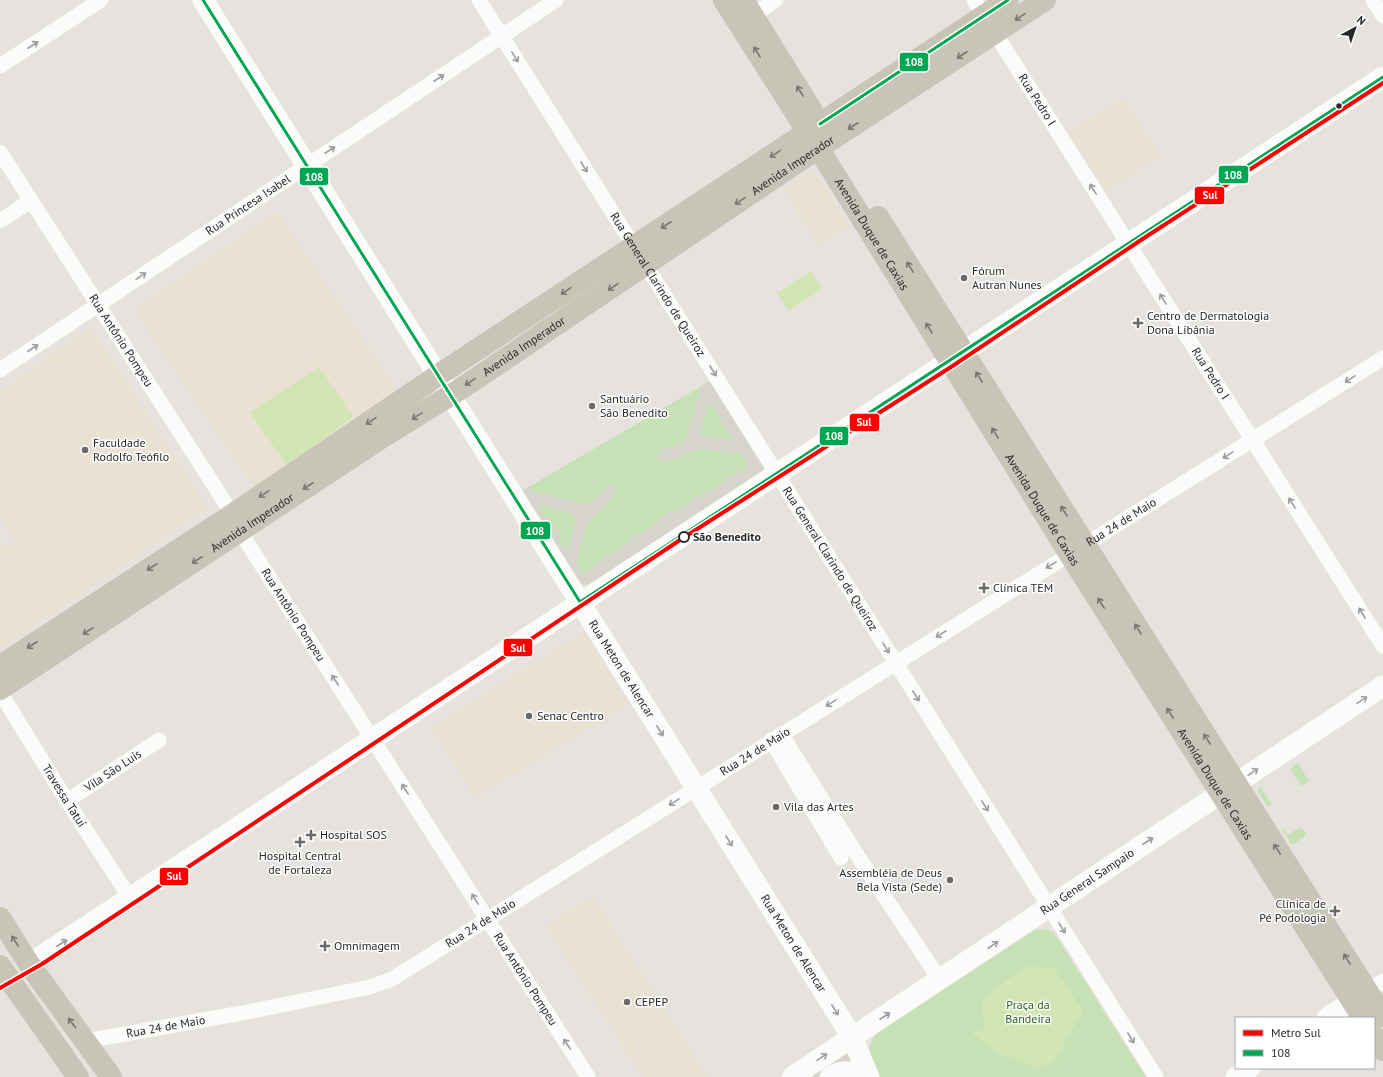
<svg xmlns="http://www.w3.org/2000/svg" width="1383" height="1077" font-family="'PT Sans',sans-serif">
<rect width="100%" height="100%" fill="#e6e2dd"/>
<path fill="#e9e1d2" d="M1123 98 1161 156 1106 191 1068 133Z
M813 170 849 226 819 245 784 190Z
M278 212 398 391 254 488 134 309Z
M90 327 208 507 0 649V549L15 539 0 517V392Z
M584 632 628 704 476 798 431 728Z
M593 897 708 1077H643L546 926Z"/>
<path fill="#c7e1b6" d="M710 381 764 468 763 470 589 584 583 585 520 492Z
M1298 763 1309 781 1301 786 1290 769Z
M1261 787 1272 805 1268 807 1257 790Z
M1282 827 1288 835 1301 827 1307 835 1292 845 1281 828Z
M1046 929 1054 933 1146 1077H877C870 1059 864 1050 877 1032L1035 930Z"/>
<path fill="#d2e5b4" d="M811 271 822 289 788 311 777 293Z
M319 367 353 417 287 466 250 412Z
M1027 966 1054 968 1083 1011 1055 1061 1039 1069 996 1052 972 1033 986 1027C984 1021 980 1012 982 1005 987 992 1015 975 1027 966Z"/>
<path fill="#d7d3cd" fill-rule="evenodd" d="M710 381 763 466V470L589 584H580L520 492 529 487 533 492 587 504 593 502 610 484 617 493 588 522 576 564 579 571 585 573 589 572 602 559 621 549 635 536 650 529 664 515 687 505 696 496 714 489 727 477 746 469 747 460 740 453 702 449 663 463 657 453 685 441 702 385ZM709 401 716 410 723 425 734 441 702 435 701 429ZM539 505 570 512 575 517 576 520 568 550 561 545 558 532 553 523 543 515Z
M849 1050 861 1071 821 1077H808Z"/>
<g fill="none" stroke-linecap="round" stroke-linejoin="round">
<g stroke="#fbfbfa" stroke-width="15">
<path id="s1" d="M479 0 1156 1077"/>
<path id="s2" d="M974 0 1383 646"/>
<path d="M1373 0 1383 16"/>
<path d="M753 15 776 0"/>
<path d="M0 66 101 0"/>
<path id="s3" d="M0 152 224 501 248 544 588 1077"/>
<path d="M0 221 30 201"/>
<path id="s4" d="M0 370 556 0"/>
<path id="s5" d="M0 692 67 801 130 898"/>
<path d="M781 734 857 855 940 980"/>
<path d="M771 740 841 858"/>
<path id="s6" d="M67 801 159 740"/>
<path d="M1368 991 1383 981"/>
<path id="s7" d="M86 1041 242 1013 370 987 392 979 1383 358"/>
</g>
<g stroke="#fbfbfa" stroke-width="21">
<path id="s8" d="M203 0 852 1037 869 1077"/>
<path d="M29 964 1383 77"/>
<path d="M1327 1018 1367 992"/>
<path id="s9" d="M792 1077 1383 686"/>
<path d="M830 1077C841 1070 849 1070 861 1077"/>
<path d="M1236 1077 1250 1068"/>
</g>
<g stroke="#c8c4b8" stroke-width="22">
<path id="s10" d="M724 0 825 159 1069 553 1363 1018"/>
<path d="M743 0 812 111"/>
<path d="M878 217 1383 1016"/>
<path d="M0 666 232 515 443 372 1008 0"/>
<path id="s11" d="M0 689 378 440 462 388 805 157 1045 0"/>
<path d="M0 918 29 964 111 1077"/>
<path d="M0 966 78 1077"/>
<path d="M1374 1036 1383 1050"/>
</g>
<g stroke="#fff" stroke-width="6">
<path id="bus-1" d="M203 0 580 602 1383 77
M820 124 1008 0"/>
</g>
<use href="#bus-1" stroke="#00a651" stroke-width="3"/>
<g stroke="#fff" stroke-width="7">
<path id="metro-1" d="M0 988 42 964 683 538 951 367 1141 240 1383 83"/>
</g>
<use href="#metro-1" stroke="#f00" stroke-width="4"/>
</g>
<defs><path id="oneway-shaft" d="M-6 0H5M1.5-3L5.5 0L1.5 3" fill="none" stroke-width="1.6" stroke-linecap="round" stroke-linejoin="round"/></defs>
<g stroke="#787670">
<use href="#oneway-shaft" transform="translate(1020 17) rotate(146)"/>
<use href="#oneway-shaft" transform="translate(757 52) rotate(-122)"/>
<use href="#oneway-shaft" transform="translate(962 55) rotate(147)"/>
<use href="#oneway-shaft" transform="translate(800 91) rotate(-122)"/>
<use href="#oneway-shaft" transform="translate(853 126) rotate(147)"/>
<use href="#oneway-shaft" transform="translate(775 154) rotate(146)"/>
<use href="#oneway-shaft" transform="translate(740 201) rotate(146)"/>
<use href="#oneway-shaft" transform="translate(666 225) rotate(147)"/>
<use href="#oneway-shaft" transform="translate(910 267) rotate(-122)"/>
<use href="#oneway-shaft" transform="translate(613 287) rotate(146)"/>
<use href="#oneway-shaft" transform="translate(566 291) rotate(146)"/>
<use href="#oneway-shaft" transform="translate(929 328) rotate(-121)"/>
<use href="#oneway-shaft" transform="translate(979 377) rotate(-122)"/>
<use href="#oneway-shaft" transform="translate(470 382) rotate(146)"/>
<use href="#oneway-shaft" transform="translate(417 416) rotate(148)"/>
<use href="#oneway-shaft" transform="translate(371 421) rotate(146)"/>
<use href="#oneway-shaft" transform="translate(995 433) rotate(-122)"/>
<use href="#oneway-shaft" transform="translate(308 486) rotate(147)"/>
<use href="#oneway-shaft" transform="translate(264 494) rotate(146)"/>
<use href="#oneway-shaft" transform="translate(1064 511) rotate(-122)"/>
<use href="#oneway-shaft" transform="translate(197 560) rotate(147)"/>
<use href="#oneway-shaft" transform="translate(152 567) rotate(147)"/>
<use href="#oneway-shaft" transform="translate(1101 603) rotate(-122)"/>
<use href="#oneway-shaft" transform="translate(1138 629) rotate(-122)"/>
<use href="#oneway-shaft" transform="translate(88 631) rotate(147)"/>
<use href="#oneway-shaft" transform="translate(32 645) rotate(147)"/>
<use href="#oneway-shaft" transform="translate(1170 713) rotate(-122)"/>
<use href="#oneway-shaft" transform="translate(1207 739) rotate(-122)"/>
<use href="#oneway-shaft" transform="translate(1277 849) rotate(-123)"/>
<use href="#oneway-shaft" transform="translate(15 941) rotate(-122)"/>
<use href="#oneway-shaft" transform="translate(1347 959) rotate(-122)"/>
<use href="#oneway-shaft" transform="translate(72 1023) rotate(-127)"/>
</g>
<g stroke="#9c9c9c">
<use href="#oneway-shaft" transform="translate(33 45) rotate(-33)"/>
<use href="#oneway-shaft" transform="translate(515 57) rotate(58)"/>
<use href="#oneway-shaft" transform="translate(439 78) rotate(-33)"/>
<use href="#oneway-shaft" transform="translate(330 150) rotate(-33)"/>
<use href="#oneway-shaft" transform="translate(584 167) rotate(58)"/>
<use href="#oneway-shaft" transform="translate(1093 189) rotate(-122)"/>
<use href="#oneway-shaft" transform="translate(141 276) rotate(-34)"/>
<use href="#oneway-shaft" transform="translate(1163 299) rotate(-122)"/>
<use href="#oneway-shaft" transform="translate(33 348) rotate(-33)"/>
<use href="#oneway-shaft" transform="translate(713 371) rotate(58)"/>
<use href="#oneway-shaft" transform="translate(1350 379) rotate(148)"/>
<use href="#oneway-shaft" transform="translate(1228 455) rotate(148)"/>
<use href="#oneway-shaft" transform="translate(1292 503) rotate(-122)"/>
<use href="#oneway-shaft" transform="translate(1051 565) rotate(148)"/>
<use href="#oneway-shaft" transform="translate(1362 613) rotate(-122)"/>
<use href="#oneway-shaft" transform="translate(941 634) rotate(148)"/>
<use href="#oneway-shaft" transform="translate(886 648) rotate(58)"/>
<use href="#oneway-shaft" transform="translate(335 680) rotate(-123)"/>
<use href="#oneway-shaft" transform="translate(916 696) rotate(58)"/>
<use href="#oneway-shaft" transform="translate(1362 700) rotate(-34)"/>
<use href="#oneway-shaft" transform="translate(831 703) rotate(148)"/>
<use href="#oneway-shaft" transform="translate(660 731) rotate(58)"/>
<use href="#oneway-shaft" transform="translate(1253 772) rotate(-34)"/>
<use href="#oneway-shaft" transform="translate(405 789) rotate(-122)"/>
<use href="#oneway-shaft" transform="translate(674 802) rotate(148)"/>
<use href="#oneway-shaft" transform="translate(985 806) rotate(58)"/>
<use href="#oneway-shaft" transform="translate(729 841) rotate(58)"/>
<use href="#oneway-shaft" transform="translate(1148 841) rotate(-33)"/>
<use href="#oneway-shaft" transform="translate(475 899) rotate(-122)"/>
<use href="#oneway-shaft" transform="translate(1062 928) rotate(58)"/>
<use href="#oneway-shaft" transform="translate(62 943) rotate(-33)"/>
<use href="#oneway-shaft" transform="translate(993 945) rotate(-35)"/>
<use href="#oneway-shaft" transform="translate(835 1010) rotate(58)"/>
<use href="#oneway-shaft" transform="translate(885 1016) rotate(-33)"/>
<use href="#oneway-shaft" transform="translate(1131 1038) rotate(58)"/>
<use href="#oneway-shaft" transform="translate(567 1044) rotate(-123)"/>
<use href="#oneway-shaft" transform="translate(822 1057) rotate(-34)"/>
</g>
<circle fill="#282828" stroke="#fff" stroke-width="1.5" cx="1339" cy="106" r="3.5"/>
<g fill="#6a6967" stroke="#fff" stroke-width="1.5">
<circle cx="964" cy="278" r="4"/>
<path d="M1136 317h4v4h4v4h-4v4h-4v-4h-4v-4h4z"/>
<circle cx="592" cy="406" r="4"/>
<circle cx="85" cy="450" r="4"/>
<path d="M982 582h4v4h4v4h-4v4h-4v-4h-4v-4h4z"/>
<circle cx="529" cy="716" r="4"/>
<circle cx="776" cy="807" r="4"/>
<path d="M309 829h4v4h4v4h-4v4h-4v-4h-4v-4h4z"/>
<path d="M298 836h4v4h4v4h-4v4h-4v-4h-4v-4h4z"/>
<circle cx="950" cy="880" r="4"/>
<path d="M1333 905h4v4h4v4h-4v4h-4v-4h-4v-4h4z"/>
<path d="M323 940h4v4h4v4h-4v4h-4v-4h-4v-4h4z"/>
<circle cx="627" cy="1002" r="4"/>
</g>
<circle fill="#fff" stroke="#282828" stroke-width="2" cx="684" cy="537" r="5"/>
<g text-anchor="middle" stroke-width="3" stroke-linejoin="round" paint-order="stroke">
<g font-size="12" fill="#282828" stroke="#fff">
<text dy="4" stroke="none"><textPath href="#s2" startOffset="118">Rua Pedro I</textPath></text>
<text dy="4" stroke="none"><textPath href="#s11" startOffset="950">Avenida Imperador</textPath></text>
<text dy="4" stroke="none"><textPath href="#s4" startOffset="298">Rua Princesa Isabel</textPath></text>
<text dy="4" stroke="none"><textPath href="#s10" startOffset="277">Avenida Duque de Caxias</textPath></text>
<text dy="4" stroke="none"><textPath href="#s1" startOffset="336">Rua General Clarindo de Queiroz</textPath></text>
<text dy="4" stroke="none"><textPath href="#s3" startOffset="224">Rua Antônio Pompeu</textPath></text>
<text dy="4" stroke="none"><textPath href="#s11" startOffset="626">Avenida Imperador</textPath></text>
<text dy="4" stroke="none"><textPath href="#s2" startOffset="442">Rua Pedro I</textPath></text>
<text dy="4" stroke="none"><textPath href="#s10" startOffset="601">Avenida Duque de Caxias</textPath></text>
<text dy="4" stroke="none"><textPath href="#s7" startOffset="1173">Rua 24 de Maio</textPath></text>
<text dy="4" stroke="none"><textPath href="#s11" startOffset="302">Avenida Imperador</textPath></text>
<text dy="4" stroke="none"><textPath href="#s1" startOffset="660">Rua General Clarindo de Queiroz</textPath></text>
<text dy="4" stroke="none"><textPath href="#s3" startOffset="548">Rua Antônio Pompeu</textPath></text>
<text dy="4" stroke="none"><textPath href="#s8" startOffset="789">Rua Meton de Alencar</textPath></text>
<text dy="4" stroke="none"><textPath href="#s7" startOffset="741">Rua 24 de Maio</textPath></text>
<text dy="4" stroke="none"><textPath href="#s6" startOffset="55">Vila São Luís</textPath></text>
<text dy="4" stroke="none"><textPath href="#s10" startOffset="925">Avenida Duque de Caxias</textPath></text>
<text dy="4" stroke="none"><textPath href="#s5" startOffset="122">Travessa Tatuí</textPath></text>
<text dy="4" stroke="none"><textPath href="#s9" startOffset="354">Rua General Sampaio</textPath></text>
<text dy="4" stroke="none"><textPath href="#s7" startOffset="417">Rua 24 de Maio</textPath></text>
<text dy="4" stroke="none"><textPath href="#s8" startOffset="1113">Rua Meton de Alencar</textPath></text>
<text dy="4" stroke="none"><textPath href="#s3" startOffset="980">Rua Antônio Pompeu</textPath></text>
<text dy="4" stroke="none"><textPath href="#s7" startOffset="81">Rua 24 de Maio</textPath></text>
</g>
<g font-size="12" fill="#282828" stroke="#fff" text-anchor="start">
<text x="972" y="275">Fórum<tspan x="972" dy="14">Autran Nunes</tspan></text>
<text x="1147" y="320">Centro de Dermatologia<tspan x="1147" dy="14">Dona Libânia</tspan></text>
<text x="600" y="403">Santuário<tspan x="600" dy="14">São Benedito</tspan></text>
<text x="93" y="447">Faculdade<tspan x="93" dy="14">Rodolfo Teófilo</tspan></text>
<text x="993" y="592">Clínica TEM</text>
<text x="537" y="720">Senac Centro</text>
<text x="784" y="811">Vila das Artes</text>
<text x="320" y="839">Hospital SOS</text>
<text x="300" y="860" text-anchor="middle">Hospital Central<tspan x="300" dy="14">de Fortaleza</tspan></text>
<text x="942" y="877" text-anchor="end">Assembléia de Deus<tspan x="942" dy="14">Bela Vista (Sede)</tspan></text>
<text x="1326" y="908" text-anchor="end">Clínica de<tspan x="1326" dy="14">Pé Podologia</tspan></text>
<text x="334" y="950">Omnimagem</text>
<text x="635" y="1006">CEPEP</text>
</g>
<g font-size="12" font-weight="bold" fill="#282828" stroke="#fff" text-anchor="start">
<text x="693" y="541">São Benedito</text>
</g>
<g font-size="12" fill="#27621a" stroke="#fff">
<text x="1028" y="1009">Praça da<tspan x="1028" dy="14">Bandeira</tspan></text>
</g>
</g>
<g stroke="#fff" stroke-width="1.5">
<rect x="899" y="52" width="30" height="20" rx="4" fill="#00a651"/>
<rect x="1218" y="165" width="31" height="19" rx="4" fill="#00a651"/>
<rect x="299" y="167" width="30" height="19" rx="4" fill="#00a651"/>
<rect x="1194" y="186" width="31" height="19" rx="4" fill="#f00"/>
<rect x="849" y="413" width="31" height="19" rx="4" fill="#f00"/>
<rect x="819" y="426" width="30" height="20" rx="4" fill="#00a651"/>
<rect x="520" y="521" width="31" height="19" rx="4" fill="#00a651"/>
<rect x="503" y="638" width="30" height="19" rx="4" fill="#f00"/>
<rect x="159" y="867" width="30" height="19" rx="4" fill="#f00"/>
</g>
<g font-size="11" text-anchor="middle" font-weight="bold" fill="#fff">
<text x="914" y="66">108</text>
<text x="1233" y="179">108</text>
<text x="314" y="181">108</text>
<text x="1210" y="199">Sul</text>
<text x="864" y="426">Sul</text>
<text x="834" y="440">108</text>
<text x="535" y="535">108</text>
<text x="518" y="652">Sul</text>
<text x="174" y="880">Sul</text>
</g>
<rect x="1235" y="1017" width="140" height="52" fill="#ffffff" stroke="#a9a9a9"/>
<rect x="1243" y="1030" width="20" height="6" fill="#ff0000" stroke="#a9a9a9"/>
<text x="1271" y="1037" font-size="12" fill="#282828">Metro Sul</text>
<rect x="1243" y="1050" width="20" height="6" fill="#00a651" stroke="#a9a9a9"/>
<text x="1271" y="1057" font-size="12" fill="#282828">108</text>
<g transform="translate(1355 28) rotate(40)" stroke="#ffffff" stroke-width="3" paint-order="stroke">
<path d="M0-3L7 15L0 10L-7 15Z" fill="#282828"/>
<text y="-6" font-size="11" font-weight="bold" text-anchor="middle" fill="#282828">N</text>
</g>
</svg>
